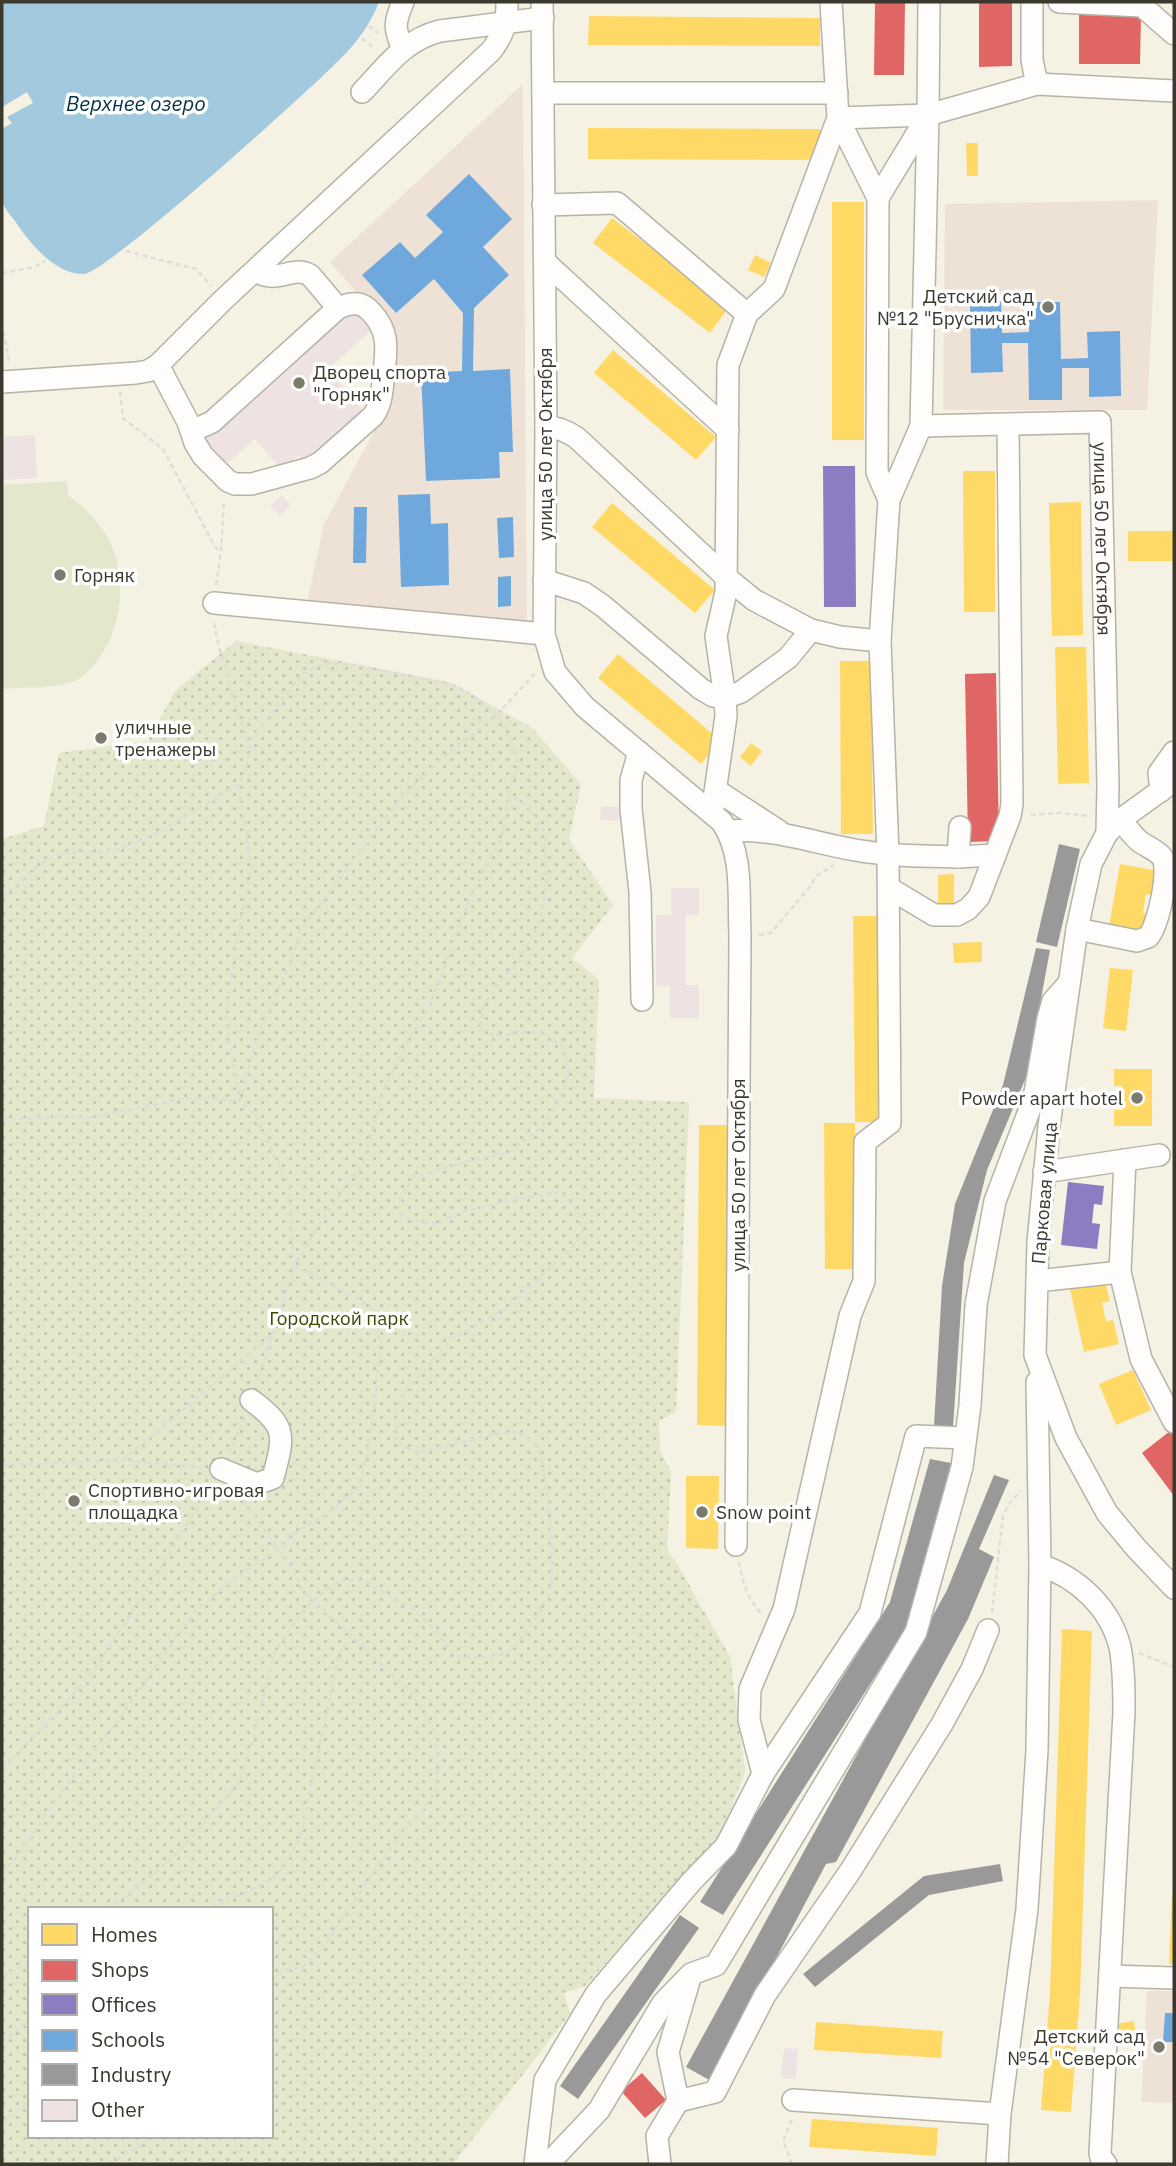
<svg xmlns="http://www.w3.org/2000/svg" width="1176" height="2166" font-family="'IBM Plex Sans',sans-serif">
<defs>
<pattern id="park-dots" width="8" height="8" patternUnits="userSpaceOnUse" patternTransform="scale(1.75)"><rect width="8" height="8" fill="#e3e7cc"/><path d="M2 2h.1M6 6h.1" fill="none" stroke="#c4c7b0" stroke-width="1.8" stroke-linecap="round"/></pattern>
</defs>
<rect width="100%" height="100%" fill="#f5f2e3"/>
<path fill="#eee2d7" d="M523 84 527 632 306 607 324 524 385 411 396 337 330 262Z
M1158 200 1147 410H943L945 204Z
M1147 1991H1174V2103L1141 2102Z"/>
<path fill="#e3e7cc" d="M67 481 68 495C85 508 102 524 111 544 128 583 121 634 93 666 88 672 79 680 72 682 51 689 24 687 2 689V485Z"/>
<path fill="url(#park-dots)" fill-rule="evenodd" d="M236 641 449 682 531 727 581 784 569 839 613 905 572 958 599 980 594 1098 689 1102 676 1412 659 1421 660 1450 671 1473 667 1550 678 1565 730 1657 745 1772 722 1832 585 1986 564 1993 570 2014 453 2164H2V839L44 826 59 753 148 741 175 691ZM30 1909H271V2136H30Z"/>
<path fill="#a3c9de" d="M2 2H379C372 20 361 37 348 51 322 80 107 273 84 274 55 275 29 242 15 221 11 216 5 209 3 203 0 194 2 143 2 129L12 123 7 117 33 103 27 92 2 107Z"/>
<path fill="#ffd966" d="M589 16 820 18V46L588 45Z
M588 128 820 129V160L588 159Z
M966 143H978V176H967Z
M832 202H864V440H832Z
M612 218 729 307 710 333 593 243Z
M755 255 771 263 764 277 748 270Z
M613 350 716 437 696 460 594 373Z
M963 471H995V612H964Z
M1081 502 1083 635 1052 636 1049 503Z
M612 503 715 590 695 613 592 527Z
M1128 531H1174V561H1128Z
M1055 647H1086L1089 783 1058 784Z
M618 654 721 741 701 764 598 678Z
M840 661H871L873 834H841Z
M751 743 762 751 751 766 740 757Z
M1120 864 1159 871 1154 896 1146 894 1143 913 1150 914 1145 938 1108 932Z
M954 874V904H938V875Z
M853 916H879L881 1122H855Z
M982 942V962L954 963 953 943Z
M1110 968 1133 970 1126 1031 1103 1028Z
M1114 1069H1152V1126H1114V1110H1122V1086H1114Z
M824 1123H855L856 1269H825Z
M699 1125H731L728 1426 697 1425Z
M1104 1277 1110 1301 1102 1303 1106 1321 1113 1320 1119 1344 1084 1352 1069 1285Z
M1133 1370 1151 1410 1116 1425 1099 1384Z
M686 1476H719L718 1549 686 1548Z
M1062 1629 1092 1631 1080 1995 1071 2112 1041 2110 1050 1993Z
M1172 1893H1174V1964H1169Z
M1134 2021 1136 2036 1111 2039 1109 2025Z
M816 2022 943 2031 941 2058 814 2050Z
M812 2119 938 2128 936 2156 809 2147Z"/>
<path fill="#e06666" d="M875 2H905L904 75H874Z
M979 2H1012V66L979 67Z
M1079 15 1141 16 1140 64H1079Z
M996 673 999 841 968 842 965 674Z
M1170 1431 1174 1436V1496L1142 1453Z
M642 2073 666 2100 645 2118 621 2091Z"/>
<path fill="#8e7cc3" d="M823 466H855L856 607H824Z
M1068 1182 1104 1186 1102 1205 1094 1204 1092 1223 1100 1224 1097 1249 1061 1245Z"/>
<path fill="#6fa8dc" d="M469 174 512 219 483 247 509 275 474 308 473 371 510 369 513 452H499L500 478 426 481 421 373 462 371 463 313 434 279 396 313 362 275 400 242 415 258 443 232 426 215Z
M1001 300 1002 333 1029 332V302H1060L1061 359 1088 358 1087 332 1120 331 1121 396 1089 397V368H1062V400H1029L1028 343H1002L1003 372 971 373 970 301Z
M430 494 431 524 448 523 449 585 401 587 398 495Z
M354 507H367L366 563H353Z
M513 517 514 557 499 558 497 518Z
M511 576V606L498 607V577Z
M1165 2013H1174V2042H1163Z"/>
<path fill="#999" d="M1059 844 1080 849 1057 947 1036 942Z
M1036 948 1050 950 1027 1075 987 1170 964 1263 953 1427 934 1426 942 1286 955 1204 1003 1085Z
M930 1459 951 1463 909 1623 723 1915 700 1902 890 1602Z
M994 1475 1009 1480 979 1549 994 1557 968 1619 836 1862 826 1864 711 2081 686 2067 947 1590Z
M1000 1864 1003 1881 929 1895 815 1987 803 1974 924 1876Z
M680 1915 699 1928 578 2099 560 2086Z"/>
<path fill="#eee2e2" d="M353 310 371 331 328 369 365 413 307 464 299 455 282 470 255 439 223 467 202 443 248 402 305 342 310 348Z
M35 435 37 478 2 480V437Z
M281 495 291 504 280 516 270 507Z
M601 806 626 807 625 821 600 820Z
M671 888H699V915H686V985H699V1018H670V987L656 986V915H671Z
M784 2048 798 2049 796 2079 781 2078Z"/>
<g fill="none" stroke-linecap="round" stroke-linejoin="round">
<g stroke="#b5b3a7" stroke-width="24">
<g id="minor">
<path d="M403 2C394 23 394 29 403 49"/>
<path d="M542 2 546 427 544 634 555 672 585 707 722 822C744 855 738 897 740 935L736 1545"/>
<path d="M1032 2V60L1037 84"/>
<path d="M1059 2 1142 6 1174 34"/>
<path d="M362 92C387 66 404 40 440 31L543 18"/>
<path d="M543 93H837"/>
<path d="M878 198 927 117"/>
<path d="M543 205 617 203 747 314"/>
<path d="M545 262 728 430"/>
<path d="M255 271C279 285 291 265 310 275L338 308"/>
<path d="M158 365 188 422 195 443 203 456 228 481 235 484H252L310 468 320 463 373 416C382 404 382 389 384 374 386 349 390 333 372 313 362 301 352 302 338 308L212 422 192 431"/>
<path d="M2 382 136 373 148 371 158 365 223 300 491 51C504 34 507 23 507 2"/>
<path id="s1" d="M921 426 1100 422 1108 786 1107 833"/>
<path d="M546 427C558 427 567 431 577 438L726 577 754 600 811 630 840 637 880 641"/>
<path d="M889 500 877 472 878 198 838 118 928 115 1037 84 1174 91"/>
<path d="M544 580 584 593 603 606 701 689 713 696 725 698 741 692 788 658 811 630"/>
<path d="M214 603 544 634"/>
<path d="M639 752 631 780V809L640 892 642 1000"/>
<path d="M1174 781 1120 820 1107 833 1091 864 1077 929 1049 1126 1038 1242 1035 1355 1066 1438 1107 1513 1136 1548 1174 1588"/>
<path d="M716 790 779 831"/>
<path d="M1161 791 1159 773 1174 752"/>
<path d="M712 813 726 716 725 698 716 636 726 592 728 365 747 314 774 289 838 118 831 2"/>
<path d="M960 827 958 857 995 855"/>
<path d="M728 831C775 828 810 842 855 850 889 856 923 856 958 857"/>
<path d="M889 888 934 915H957L968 909 979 897 1010 816 1012 804 1008 425"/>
<path d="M1077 929 1137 941 1148 937C1158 927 1171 868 1162 857 1157 850 1147 847 1139 841 1132 835 1127 827 1120 820"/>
<path d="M1125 1160 1159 1155"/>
<path d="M1044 1172 1125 1160 1120 1272 1141 1359 1174 1422"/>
<path d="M1037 1281 1120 1272"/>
<path d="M221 1469 257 1484 273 1478C284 1436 288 1427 251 1400"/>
<path d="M1040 1565C1077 1577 1110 1607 1120 1647 1124 1668 1124 1690 1124 1712L1100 2153 1101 2158 1106 2164"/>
<path d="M763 1774 870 1613 916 1436 965 1438"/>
<path d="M1110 1976 1174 1978"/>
<path d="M793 2100 1000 2114"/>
<path d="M678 2101 715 2092 765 1995 851 1870 942 1724 972 1669 988 1630"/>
<path d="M535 2164 545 2080 596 1994 691 1882 726 1846 763 1774 749 1720 750 1689 784 1609 850 1316 864 1281 865 1142 890 1123 888 855 880 641 889 500 921 426 928 115 929 2"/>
<path d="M548 2164 599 2110 663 2003 691 1974 716 1965 916 1632 962 1467 970 1405 976 1305 995 1201 1034 1098 1048 1018 1053 1001 1069 983"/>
<path d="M660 2164 657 2136 678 2101 668 2052 690 1978"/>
<path d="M997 2164 1000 2114 1027 1909 1037 1750 1040 1565 1037 1382"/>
</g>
</g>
<path stroke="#deddd8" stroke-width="2.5" stroke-dasharray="5 3.5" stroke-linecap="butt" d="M369 26 378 33
M362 38 375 49
M126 251 196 269 211 286
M2 273 35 267 45 261
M2 323 9 361
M120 392 123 418 163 449 215 547 221 552
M216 585 221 552 224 501
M214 623 217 639 240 719 245 732 251 739
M1031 815 1061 813 1090 816
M2 897 41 864 61 853 115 851 162 830 239 785 246 769 251 740 259 729 302 674 326 663 355 665 456 686 472 695 497 715 506 729 516 755 518 767 511 786 501 840 484 869 464 913 431 1003 405 1047 386 1085 362 1164 323 1219 294 1266 258 1381
M759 935 770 933 774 929 809 888 816 876 834 865
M2 1120 65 1116 87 1118 179 1099 208 1098 240 1101 226 1022 230 983 251 867 239 786
M294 1266 289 1186 255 1115 240 1101 257 1036 289 966 301 929 403 795 441 759 497 715 537 671
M229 1453 245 1417
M123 1460 273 1334
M2 1465 123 1460 204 1468
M244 1501 295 1573 302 1590 411 1692 427 1718 436 1739 438 1766 435 1792 423 1809 405 1829 368 1880 323 1948 304 1966 271 1974
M739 1562C743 1582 747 1598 761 1613
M992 1613 1003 1515 1011 1501 1021 1491
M1139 1653 1174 1667
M2 1769 54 1716 94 1670 143 1596 211 1486
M2 1873 20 1852 62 1791 116 1723 197 1609 234 1579 279 1549 295 1533 326 1514 358 1488 367 1455 375 1399 379 1357 378 1313 357 1298 294 1266
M108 1909 159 1870 186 1844 238 1783 251 1748 274 1653 290 1629 313 1600 342 1580 364 1581 413 1609 435 1630 454 1655C472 1657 491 1660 508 1652 516 1648 545 1605 549 1595 556 1575 549 1461 535 1446 531 1440 524 1436 518 1432L495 1434 417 1453 396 1441V1413L404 1393 451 1340 505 1309 572 1248 583 1232 578 1212 561 1192 506 1201 458 1213 435 1224 412 1220 398 1212 401 1197 414 1177 481 1158 508 1153 539 1129 556 1107 569 1074 563 1047 541 1031 495 1036 480 1029 483 1008 495 989 518 961 540 923 546 885 545 834 527 805 510 795
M203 1909 245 1893 277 1876 300 1839 339 1654 351 1636
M2 1977 30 1961
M2 2042 30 2020
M2 2122 30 2102
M109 2164 155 2136
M790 2164 791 2160 783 2141 792 2119"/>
<use href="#minor" stroke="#fefdfb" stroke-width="21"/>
</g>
<g fill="#7c7a6d" stroke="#fff" stroke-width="2.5">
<circle cx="1048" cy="307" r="7"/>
<circle cx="299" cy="383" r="7"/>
<circle cx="60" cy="575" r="7"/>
<circle cx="101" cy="738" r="7"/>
<circle cx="1137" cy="1098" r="7"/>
<circle cx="74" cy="1501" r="7"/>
<circle cx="702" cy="1512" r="7"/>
<circle cx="1159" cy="2047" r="7"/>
</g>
<g text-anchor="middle" stroke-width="7" stroke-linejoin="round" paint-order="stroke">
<g font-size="19" fill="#3b392e" stroke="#fff" text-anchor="start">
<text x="1034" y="303" text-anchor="end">Детский сад<tspan x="1034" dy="22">№12 "Брусничка"</tspan></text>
<text x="313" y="379">Дворец спорта<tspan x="313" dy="22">"Горняк"</tspan></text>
<text x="74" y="582">Горняк</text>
<text x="115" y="734">уличные<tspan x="115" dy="22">тренажеры</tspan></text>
<text x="1123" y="1105" text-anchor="end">Powder apart hotel</text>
<text x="88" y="1497">Спортивно-игровая<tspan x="88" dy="22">площадка</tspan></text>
<text x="716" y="1519">Snow point</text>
<text x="1145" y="2043" text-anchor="end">Детский сад<tspan x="1145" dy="22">№54 "Северок"</tspan></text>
</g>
<g font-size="19" fill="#3b392e" stroke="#fff">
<text transform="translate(545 444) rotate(-90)" y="7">улица 50 лет Октября</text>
<text dy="7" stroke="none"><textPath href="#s1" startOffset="296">улица 50 лет Октября</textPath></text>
<text transform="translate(738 1175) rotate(-90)" y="7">улица 50 лет Октября</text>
<text transform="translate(1044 1193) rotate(-85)" y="7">Парковая улица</text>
</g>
<g font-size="19" fill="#3e4802" stroke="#fff">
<text x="339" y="1325">Городской парк</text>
</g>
<g font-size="21" font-style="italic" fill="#013049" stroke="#fff">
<text x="136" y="111">Верхнее озеро</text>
</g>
</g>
<rect width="1176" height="2166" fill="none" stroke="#3b392e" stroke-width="7"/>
<rect x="28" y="1907" width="245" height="231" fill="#ffffff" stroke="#b1b0ab" stroke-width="2"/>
<rect x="42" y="1924" width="35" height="21" fill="#ffd966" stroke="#b1b0ab" stroke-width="2"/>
<text x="91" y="1942" font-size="21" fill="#3b392e">Homes</text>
<rect x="42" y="1960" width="35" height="21" fill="#e06666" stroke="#b1b0ab" stroke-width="2"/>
<text x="91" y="1977" font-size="21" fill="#3b392e">Shops</text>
<rect x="42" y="1994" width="35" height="21" fill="#8e7cc3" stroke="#b1b0ab" stroke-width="2"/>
<text x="91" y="2012" font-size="21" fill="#3b392e">Offices</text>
<rect x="42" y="2030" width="35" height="21" fill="#6fa8dc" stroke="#b1b0ab" stroke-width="2"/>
<text x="91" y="2047" font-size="21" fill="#3b392e">Schools</text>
<rect x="42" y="2064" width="35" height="21" fill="#999999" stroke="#b1b0ab" stroke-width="2"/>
<text x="91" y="2082" font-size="21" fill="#3b392e">Industry</text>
<rect x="42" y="2100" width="35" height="21" fill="#eee2e2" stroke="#b1b0ab" stroke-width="2"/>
<text x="91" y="2117" font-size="21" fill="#3b392e">Other</text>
</svg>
